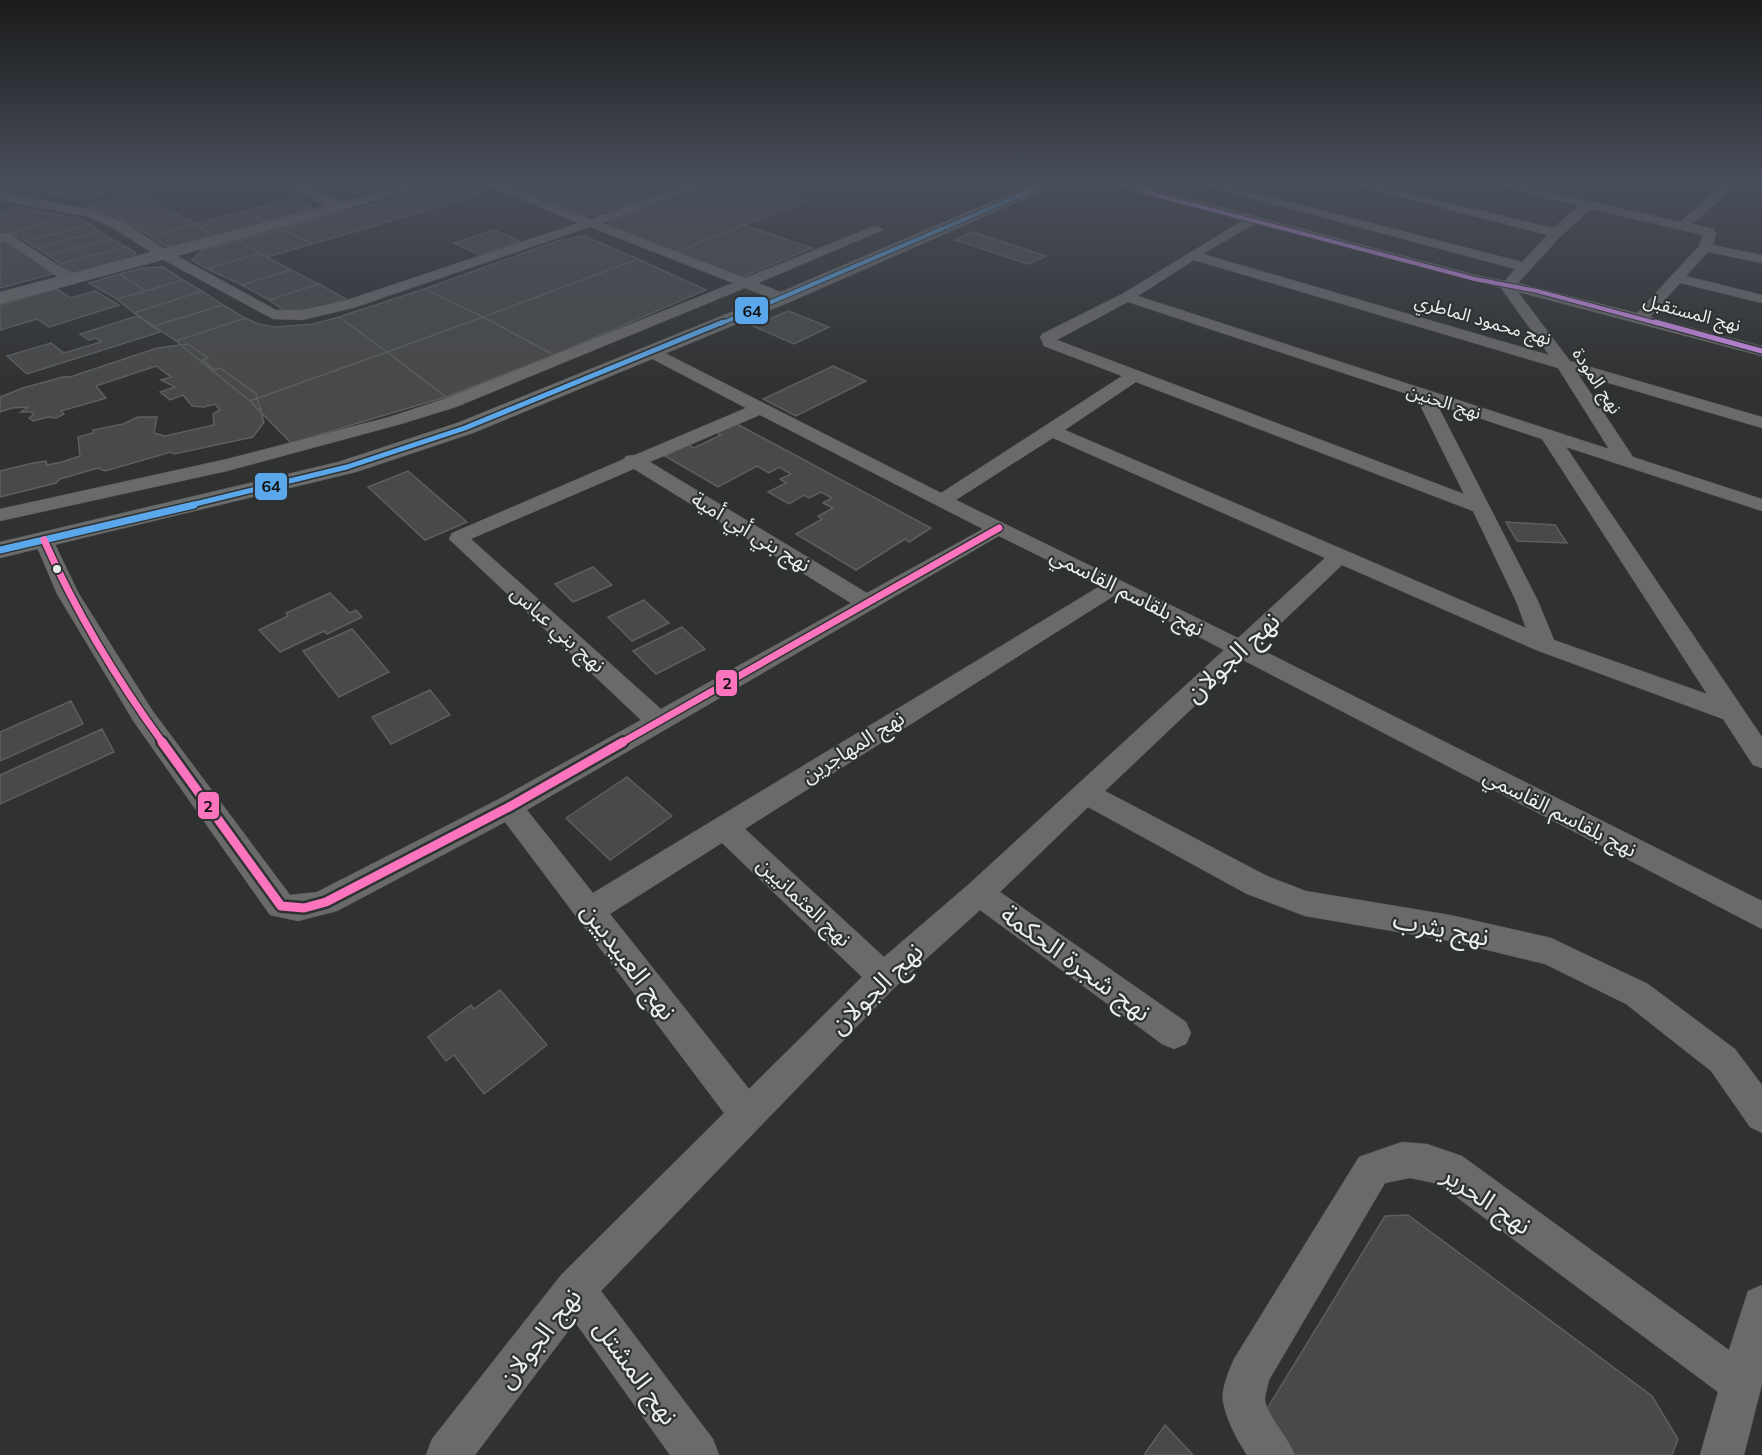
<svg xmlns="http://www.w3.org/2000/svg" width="1762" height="1455" font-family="Mulish,'Noto Sans Arabic',sans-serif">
<rect width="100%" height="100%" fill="#303131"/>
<path fill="#064440" d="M319 183H401L355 195H344Z"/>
<path fill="#484949" stroke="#5d5f5f" stroke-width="1.5" d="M6 183H151L141 187 129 185 89 198 76 199 25 188 19 189 2 185 7 184Z
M498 183H533L513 189Z
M533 183H568L577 186 536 198 513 189Z
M587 183H638L600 195 577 186Z
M638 183 660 191 655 196 626 205 600 195Z
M730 183H750L808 201 744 225 676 200Z
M455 185 481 195 441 206 413 194 439 186Z
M577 186 600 195 560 207 536 198Z
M136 193 157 204 114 215 87 207Z
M413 194 441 206 397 219 372 205Z
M600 195 626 205 591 215 575 214 560 207Z
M294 198 311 207 303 213 268 223 245 211Z
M676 200 744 225 676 252 608 225 609 222Z
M157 204 176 214 132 226 114 215Z
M372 205 397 219 356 231 330 215Z
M17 207 37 211 0 224V213Z
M37 211 63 216 7 235 0 234V224Z
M245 211 268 223 216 237 196 224Z
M176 214 196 224 150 236 132 226Z
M330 215 356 231 312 244 283 229Z
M63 216 76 217 91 225 25 241 21 238 7 235Z
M196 224 216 237 180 246H165L150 236Z
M91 225 99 231 36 248 25 241Z
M744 225 812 248 740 278 676 252Z
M283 229 312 244 267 257 238 241Z
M494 230 519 241 480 255 454 243Z
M99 231 112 239 48 255 36 248Z
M973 232 1046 256 1028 264 955 240Z
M584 236 638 259 483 317 424 289 557 241Z
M0 239 56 273 0 288Z
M112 239 126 247 60 264 48 255Z
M238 241 260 253 207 269 192 260 202 250Z
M126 247 136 253 132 259 75 275 60 264Z
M260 253 291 270 242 285 207 269Z
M638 259 706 290 554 355 483 317Z
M163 267 183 280 146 291 120 274 142 268Z
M291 270 319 284 269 300 242 285Z
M120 274 146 291 117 299 89 283Z
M183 280 202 291 134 313 117 299Z
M319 284 346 299 314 310 285 311 269 300Z
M56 289 71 298 95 291 119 305 49 327 37 319 0 330V305Z
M424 289 483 317 387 352 339 317Z
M202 291 223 305 154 326 134 313Z
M223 305 245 318 176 341 154 326Z
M788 311 829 327 794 344 753 326Z
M137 316 160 332 27 374 7 356 51 343 64 353 101 342 96 338 89 340 80 334Z
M339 317 387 352 250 401 176 341 245 318 258 324 276 327 313 324Z
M483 317 554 355 446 397 387 352Z
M188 344 208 358 203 360 214 370 220 368 256 394 264 422 253 437 174 454 171 452 105 471 98 468 60 479 56 483 0 497V471L33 463 46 461 47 465 62 462 80 456 78 437 93 433V430L123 424 138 417H157L154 433 165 436 214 425 213 414 220 410 215 404 204 407 192 406 183 395 170 400 160 392 175 387 161 380 171 377 156 366 96 386 106 398 61 411 64 414 56 418 48 417 33 421 29 418 34 414 31 412H21L28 407 12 408 0 412V397L23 388 63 377H70L157 348Z
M387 352 446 397 291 443 250 401Z
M833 366 866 381 796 416 763 399Z
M735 423 931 528 909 542 905 539 856 570 796 534 822 519 818 516 833 508 823 503 832 498 821 492 809 498 804 495 789 504 768 492 786 483 780 479 791 474 779 467 769 473 757 466 718 487 665 456 687 444 694 448 721 435 716 432Z
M408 471 467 522 425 540 368 487Z
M1506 522 1555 525 1567 543 1517 541Z
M593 567 612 585 573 602 555 584Z
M330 593 350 613 356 610 362 617 327 634 324 631 280 652 259 630 288 616 286 613Z
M644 600 669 623 632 641 608 617Z
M682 627 705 649 656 674 633 651Z
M352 629 389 672 339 697 303 651Z
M430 690 450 715 391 744 372 717Z
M71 701 83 724 0 761V732Z
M102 729 114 752 0 804V775Z
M627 777 672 816 610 860 566 818Z
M500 990 547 1045 484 1094 454 1055 446 1061 428 1037 471 1005 474 1009Z
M1408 1215 1652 1396 1678 1439 1672 1455H1281L1265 1412 1385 1216Z
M1165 1425 1193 1455H1144Z"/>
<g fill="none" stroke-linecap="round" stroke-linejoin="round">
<g stroke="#4e4f4f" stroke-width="1">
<path id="street" d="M416 183H437L340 211 334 207 336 204Z
M481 183H498L590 219 696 183H714L602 223 745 278 872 227 877 226 883 230 758 283 788 295 790 298 788 301H778L745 288 456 407 401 424 227 471 0 521V509L227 459 389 417 444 399 733 283 590 227 353 308 302 320 273 319 160 258 113 228 89 217 0 200V192L92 210 123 222 170 252 276 310H302L344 301 578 223Z
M1108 183H1129L1476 275 1505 281 1515 269 1195 183H1216L1522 262 1547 235 1346 183H1368L1553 228 1579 206 1487 183H1510L1680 222 1726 183H1740L1692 224 1714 229 1716 234 1713 245 1762 255V263L1708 252 1686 276 1762 295V303L1680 283 1650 317 1762 346V356L1518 292 1570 361 1762 417V428L1578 374 1633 457 1762 499V511L1566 447 1762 737V768L1753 765 1723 719 1536 650 1342 565 1256 647 1762 901V929L1243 660 1105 791 1267 876 1306 891 1450 915 1551 938 1648 984 1735 1049 1762 1085V1133L1750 1127 1711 1071 1626 1004 1545 964 1450 941 1305 916 1247 894 1088 807 1000 892 1186 1022 1191 1033 1186 1044 1174 1049 1162 1044 980 910 895 987 601 1291 713 1439 719 1455H670L575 1322 475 1455H426L432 1439 561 1275 724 1113 505 822 337 911 298 921 270 915 134 722 57 594 34 540 37 536 44 534 51 536 79 594 152 710 290 895 317 892 499 799 641 720 449 539 452 533 624 459 626 456 635 455 746 408 645 355 643 352 645 349H657L941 493 1122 376 1044 346 1040 337 1042 334 1122 294 1242 221ZM1591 209 1703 235 1699 246 1637 313 1518 283 1561 236ZM1255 224 1501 288 1549 355 1203 254ZM1194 260 1558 368 1609 449 1138 296ZM1128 302 1416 397 1464 494 1057 340ZM1136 382 1473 511 1516 601 1526 628 1065 430ZM1437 404 1542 439 1707 694 1554 640 1538 601ZM760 415 983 529 867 593 650 462ZM1053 438 1325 558 1238 638 956 500ZM634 469 851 603 661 709 471 539ZM999 536 1100 586 593 893 527 810ZM1117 594 1224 650 969 884 884 957 745 829ZM722 843 862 977 749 1089 610 914Z
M8 233 75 276 77 279 75 282H65L6 241 0 242V234Z
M1402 1142 1427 1144 1462 1156 1729 1350 1748 1291 1762 1285V1384L1744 1455H1700L1718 1392 1439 1184 1410 1178 1385 1183 1269 1380C1268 1386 1265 1394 1265 1400 1266 1413 1289 1439 1295 1455H1247C1237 1440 1226 1419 1223 1401 1221 1389 1229 1371 1234 1359L1359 1157Z"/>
</g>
<g stroke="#4e4f4f" stroke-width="1">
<path id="secondary" d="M280 183H300L346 204 348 207 346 210 0 304V292L325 206Z"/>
</g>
<g stroke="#4e4f4f" stroke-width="1">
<path id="primary" d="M1035 183H1056L1054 186 790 302 473 433 356 472 0 558V542L338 462 457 423 776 294Z"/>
</g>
<use href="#street" fill="#6a6a6a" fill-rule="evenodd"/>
<use href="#secondary" fill="#6c6c6c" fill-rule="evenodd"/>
<use href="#primary" fill="#6a6b6b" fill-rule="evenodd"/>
<g stroke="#2f3232" stroke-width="6">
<path id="bus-1-far2" d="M720 324 1049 183"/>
</g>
<g stroke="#2f3232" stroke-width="8">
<path id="bus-1-far1" d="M187 506 347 467 465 428 723 322"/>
</g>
<g stroke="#2f3232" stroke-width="10">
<path id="bus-1" d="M0 550 194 505"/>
</g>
<g stroke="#2f3232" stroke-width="6">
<path id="bus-2-far1" d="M1141 191 1475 279 1537 291 1660 324"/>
</g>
<g stroke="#2f3232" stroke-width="8">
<path id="bus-2" d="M1655 322 1762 351"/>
</g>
<g stroke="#2f3232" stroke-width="10">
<path id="bus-3-far1" d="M44 540C76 612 117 680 163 743
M621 743 999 528"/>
</g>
<g stroke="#2f3232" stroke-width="14">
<path id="bus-3" d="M162 742 281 906 304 908 326 902 509 807 623 742"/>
</g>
<use href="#bus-1-far2" stroke="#5aa8eb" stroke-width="4"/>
<use href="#bus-1-far1" stroke="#5aa8eb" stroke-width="5"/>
<use href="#bus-1" stroke="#5aa8eb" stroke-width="7"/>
<use href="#bus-2-far1" stroke="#ca8be6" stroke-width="4"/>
<use href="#bus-2" stroke="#ca8be6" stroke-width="5"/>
<use href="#bus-3-far1" stroke="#fc73be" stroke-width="7"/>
<use href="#bus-3" stroke="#fc73be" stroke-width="9"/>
</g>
<linearGradient id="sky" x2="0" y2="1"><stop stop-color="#1a1b1b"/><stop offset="0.47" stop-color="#484e5a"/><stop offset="1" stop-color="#484e5a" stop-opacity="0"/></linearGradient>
<rect width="1762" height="387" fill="url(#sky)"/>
<circle fill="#eceeee" stroke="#2f3232" stroke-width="2" cx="57" cy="569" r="5"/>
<g text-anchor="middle" stroke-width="4.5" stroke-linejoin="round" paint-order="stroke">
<g font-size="18" fill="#eceeee" stroke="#2f3232">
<text transform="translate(1692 313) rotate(15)" y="6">نهج المستقبل</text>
<text transform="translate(1483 320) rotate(16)" y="6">نهج محمود الماطري</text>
<text transform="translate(1597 381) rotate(57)" y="6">نهج المودة</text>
<text transform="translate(1444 402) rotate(18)" y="6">نهج الحنين</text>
</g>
<g font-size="21" fill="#eceeee" stroke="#2f3232">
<text transform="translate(751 532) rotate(31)" y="7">نهج بني أبي أمية</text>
<text transform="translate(1127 592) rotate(27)" y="7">نهج بلقاسم القاسمي</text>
<text transform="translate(558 629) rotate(42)" y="7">نهج بني عباس</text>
<text transform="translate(853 747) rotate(-32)" y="7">نهج المهاجرين</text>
<text transform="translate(1560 813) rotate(27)" y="7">نهج بلقاسم القاسمي</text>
<text transform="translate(804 902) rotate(43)" y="7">نهج العثمانيين</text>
</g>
<g font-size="26" fill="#eceeee" stroke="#2f3232">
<text transform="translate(1232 657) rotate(-43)" y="9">نهج الجولان</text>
<text transform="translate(1441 928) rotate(11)" y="9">نهج يثرب</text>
<text transform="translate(629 961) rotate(53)" y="9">نهج العبيديين</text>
<text transform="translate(1076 963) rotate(36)" y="9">نهج شجرة الحكمة</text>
<text transform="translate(876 988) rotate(-44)" y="9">نهج الجولان</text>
<text transform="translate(1487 1200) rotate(34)" y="9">نهج الحرير</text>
<text transform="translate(539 1338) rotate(-52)" y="9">نهج الجولان</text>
<text transform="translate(636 1372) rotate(54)" y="9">نهج المشتل</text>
</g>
</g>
<g stroke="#2f3232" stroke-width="2">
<rect x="734" y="296" width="35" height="29" rx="6" fill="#5aa8eb"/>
<rect x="254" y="472" width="34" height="29" rx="6" fill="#5aa8eb"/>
<rect x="715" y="669" width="23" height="28" rx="6" fill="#fc73be"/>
<rect x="197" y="791" width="23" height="29" rx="6" fill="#fc73be"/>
</g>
<g font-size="16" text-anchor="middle" font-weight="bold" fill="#111">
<text x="752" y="317">64</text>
<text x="271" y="492">64</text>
<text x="727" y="689">2</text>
<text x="208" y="812">2</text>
</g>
</svg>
